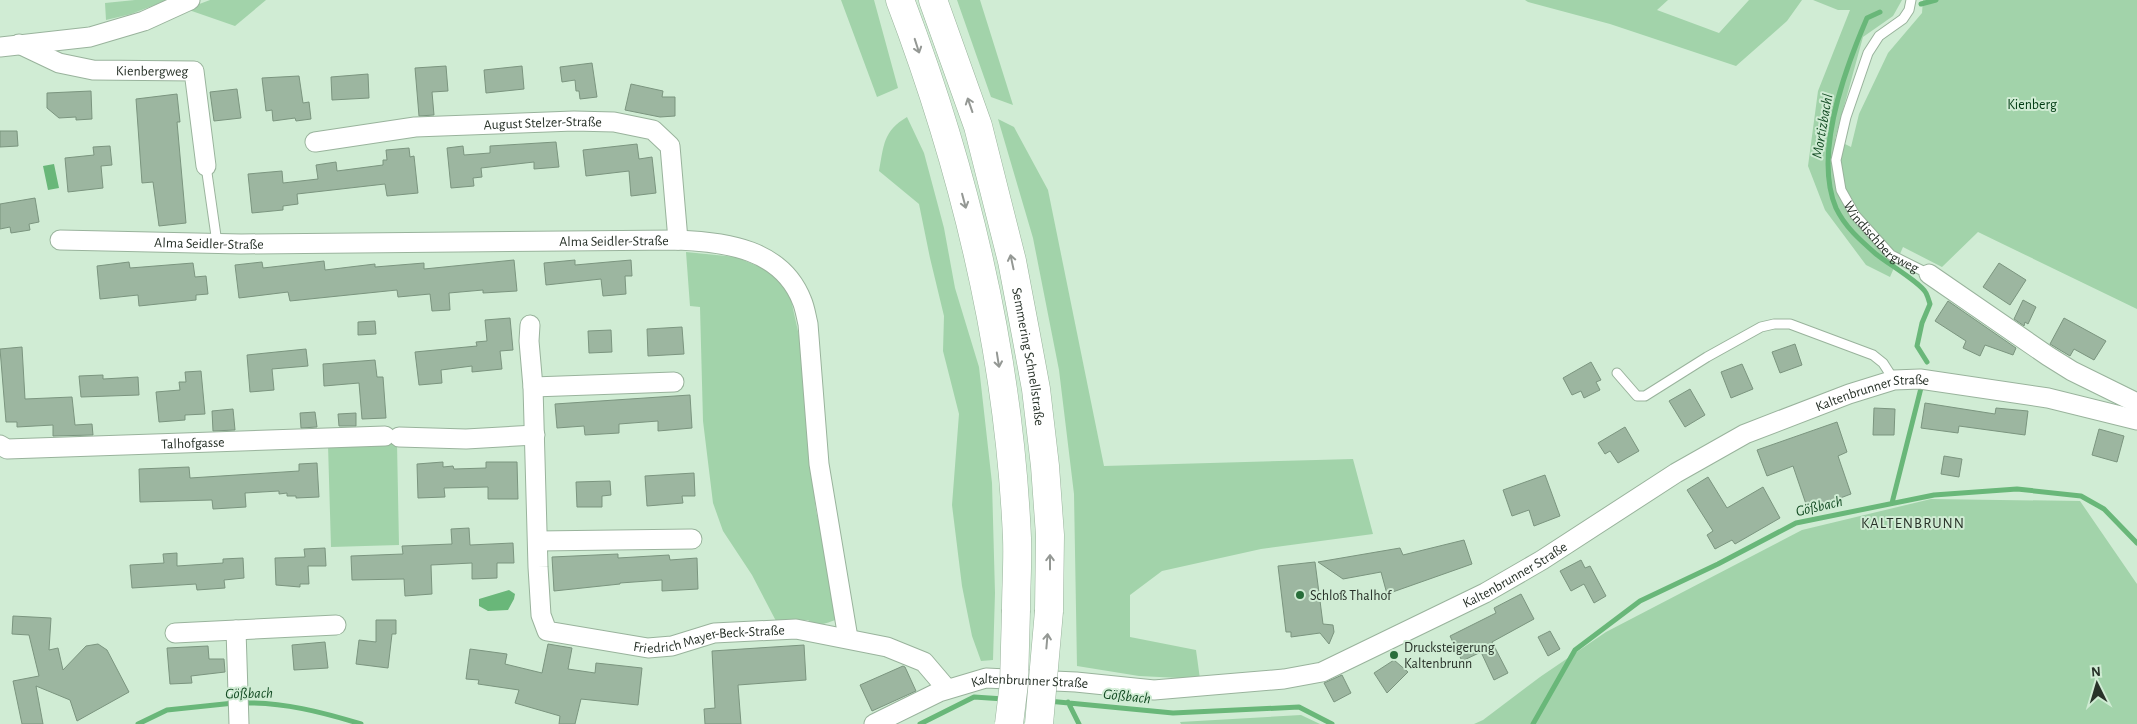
<svg xmlns="http://www.w3.org/2000/svg" width="2137" height="724" font-family="'Alegreya Sans',sans-serif">
<rect width="100%" height="100%" fill="#d0ecd4"/>
<path fill="#a2d3aa" d="M135 0H168L131 14 106 20 105 3Z
M210 0H266L235 26 186 9Z
M841 0H874L898 88 877 97Z
M957 0H980L1013 105 991 97Z
M1525 0H1668L1657 10 1719 33 1749 0H1802L1787 21 1736 66 1610 24 1528 2Z
M1813 0H1902L1893 16 1863 37 1835 139 1851 147 1859 114 1888 53 1922 13 1923 0H2137V309L1978 232 1942 267 1903 247 1890 277 1866 265 1825 210 1808 166 1818 91 1850 10H1838Z
M907 117 924 153 944 228 955 288 979 367 992 483 995 593 993 660 981 661 972 636 962 586 952 505 959 414 943 351 944 316 930 258 919 204 879 171C884 145 883 131 907 117Z
M998 119 1014 127 1048 190 1104 466 1353 459 1373 534 1261 549 1162 571 1130 595V637L1196 650 1200 679 1139 676 1077 666 1074 494 1059 370 1033 238Z
M686 252 736 257 774 273 790 295 801 345 807 434 816 511 833 585 838 619C827 623 818 628 808 620L776 621 752 575 723 531 713 503 703 421 700 307 690 306Z
M397 443 399 545 331 547 328 445Z
M1931 499 2080 501 2137 584V724H1474L1483 720 1540 677 1606 632 1802 530Z
M1301 715 1320 724H1181L1180 722Z"/>
<path fill="#69b779" d="M54 164 59 188 48 190 43 166Z
M509 590 515 594 514 599 508 610 488 611 479 606V599Z"/>
<g fill="none" stroke-linecap="round" stroke-linejoin="round">
<path stroke="#69b779" stroke-width="5" d="M1921 4 1936 0
M1880 12 1867 18C1845 69 1813 154 1836 208 1845 227 1860 240 1876 254 1887 263 1921 283 1926 293 1928 297 1929 301 1930 304L1922 323 1917 346 1927 362
M1892 503 1921 388
M1048 701 1173 713 1299 707 1332 724
M1068 702 1079 724
M242 703C283 702 322 712 361 724
M138 724 167 710 234 703
M920 724 974 697 1004 699
M1533 724 1575 650 1640 601 1718 564 1796 523 1934 495 2017 489 2081 496 2104 509 2137 543"/>
</g>
<path fill="#9cb6a0" stroke="#7b957f" d="M592 63 597 97 580 99 579 91H576L575 80 562 82 560 67Z
M446 66 448 91 432 92 434 115 419 116 415 68Z
M522 66 524 89 486 93 484 70Z
M368 74 369 98 332 100 331 77Z
M299 76 303 103 309 102 311 119 296 121 295 118 273 121 272 110 266 111 262 78Z
M631 84 663 91 662 97H675V116L660 117 625 110Z
M237 89 241 118 214 121 210 92Z
M91 91 92 119 76 120V117L59 118 47 108V93Z
M177 94 180 122H177L186 223 159 226 153 182 142 183 136 99Z
M0 131H17L18 146 0 147Z
M556 142 559 167 534 169V162L481 168 482 177 473 178 474 186 451 188 447 148 463 146 464 155 490 153V146Z
M637 144 639 159 652 157 656 193 631 196 629 171 586 176 583 150Z
M110 146 112 165 101 166 103 188 68 192 65 158 94 155 93 147Z
M409 148 410 157 414 156 418 193 387 196 385 184 297 194 298 204 283 206V210L252 213 248 174 282 171 283 183 318 179 316 165 336 162 337 171 383 165V160H387L386 150Z
M35 198 39 222 29 224 30 230 11 233 10 227 0 229V204Z
M514 260 517 291 483 293V290L449 293 450 310 432 311 430 294 398 297 397 290 290 301 288 292 239 298 235 265 262 262 263 268 324 261 325 270 375 264V267L424 263V269Z
M575 260V265L631 260 632 276H625L626 294 603 296 601 279 546 285 544 263Z
M129 262 130 268 193 263 195 277 206 276 208 294 196 295V300L139 306 138 295 100 299 97 266Z
M1999 263 2026 280 2010 305 1983 287Z
M2023 300 2036 307 2028 324 2025 322 2024 326 2014 319Z
M1948 301 2016 348 2013 355 1985 345 1980 356 1963 348 1966 341 1935 321Z
M510 318 513 350 500 351 502 369 472 372V366L441 370 442 383 419 385 415 352 477 346 476 342 487 341 485 320Z
M2064 318 2106 341 2094 360 2074 349 2070 356 2050 344Z
M375 321 376 334 358 335V322Z
M682 327 684 354 648 356 647 329Z
M611 330 612 352 589 353 588 331Z
M1795 344 1802 365 1780 373 1772 352Z
M22 347 25 399 72 397 75 425 92 424 93 435 53 436V425L17 427V422H6L0 349Z
M306 349 308 366 272 369 274 390 250 392 247 355Z
M375 360 377 377H383L386 418 362 419 359 383 324 386 323 364Z
M1591 362 1601 380 1596 382 1600 390 1584 398 1581 391 1572 395 1563 378Z
M1742 364 1753 389 1731 398 1721 372Z
M201 371 205 414 185 415V420L159 422 156 392 180 390 179 382H186L185 372Z
M103 375V379L138 377 139 395 81 397 79 376Z
M1690 389 1705 415 1685 427 1669 401Z
M690 395 692 428 658 431V421L619 424V433L585 435 584 426 557 428 555 404Z
M1925 403 1995 414 1996 408 2028 411 2025 435 1959 426 1958 433 1921 428Z
M1874 408 1895 409 1894 435H1873Z
M233 409 235 430 213 431 212 411Z
M315 412 317 427 301 428 300 413Z
M356 413V426H339L338 414Z
M1837 422 1847 452 1838 456 1851 494 1808 510 1793 466 1767 476 1757 450Z
M1625 427 1639 451 1618 463 1610 451 1605 454 1598 443Z
M2099 429 2124 436 2117 462 2092 455Z
M1944 456 1962 459 1959 477 1941 474Z
M443 462V467L453 466 454 469 486 468V462H517L518 499H488V487L444 488 445 497 418 498 417 464Z
M317 463 319 497 296 498V496H287V493L279 494V491L245 493 246 507 213 509 212 500 140 502 139 469 189 467 190 478 299 471V464Z
M694 473 695 496H682L683 503 647 506 645 476Z
M1545 475 1560 516 1534 526 1529 510 1512 516 1503 490Z
M1708 477 1727 508 1763 487 1780 518 1735 544 1732 540 1715 549 1707 535 1713 531 1687 490Z
M610 481 611 495 602 496V507H577L576 482Z
M469 528 470 545 513 543 514 563H497V578L472 579V563L431 565 432 594 405 596 404 579 352 580 351 556 403 554 402 546 452 544 451 529Z
M1464 540 1472 564 1387 594 1381 572 1343 579 1318 562 1400 548 1403 555Z
M325 548 326 566H308L309 584H300V587L276 585 275 558 305 557 304 549Z
M177 553V566L223 563V559L243 558 244 578 224 580 225 588 197 590 196 584 132 588 130 565 164 563 163 554Z
M618 554V558L669 555 670 560 697 558 698 589 662 591V580L620 583V584L554 591 552 557Z
M1581 560 1585 568 1590 566 1606 596 1594 603 1584 584 1571 591 1560 571Z
M1315 562 1323 624 1333 625 1334 632 1329 644 1320 633 1291 637V632H1286L1278 566Z
M1521 594 1534 619 1492 642 1508 673 1494 680 1481 652 1462 661 1450 636 1496 613 1494 608Z
M13 616 51 618 49 650 58 648 63 670 86 646 98 644 107 650 129 692 77 721 70 700 36 686 43 724H22L13 681 39 676 29 635 12 634Z
M376 620H396V634H392L388 668 356 664 359 640 376 642Z
M1550 631 1560 649 1548 656 1538 637Z
M325 642 328 668 294 670 292 645Z
M548 644 572 648 568 669 595 673 596 663 642 668 638 705 581 699 575 724H559L560 716 515 703 519 690 478 684 479 680 466 679 470 649 507 654 505 664 542 673Z
M804 645 806 680 738 685 741 724H705L704 709 715 708 712 651Z
M208 646 209 659H224L225 672 191 676 192 683 170 684 167 648Z
M1394 660 1408 672 1387 693 1374 673Z
M903 666 905 667 916 691 872 711 860 685Z
M1342 675 1351 693 1334 702 1324 683Z"/>
<g fill="none" stroke-linecap="round" stroke-linejoin="round">
<g stroke="#99b39c" stroke-width="11">
<g id="service">
<path id="s1" d="M1911 0 1909 10 1903 19 1879 36 1868 53 1846 117 1836 160 1841 190 1855 215 1891 255 1929 274"/>
<path d="M206 166 217 243"/>
<path d="M1617 373 1637 396H1645L1707 357 1761 327 1774 324H1790L1873 355 1883 363 1894 380"/>
</g>
</g>
<g stroke="#99b39c" stroke-width="21">
<g id="minor">
<path id="s2" d="M19 44 59 63 93 70 194 71 206 166"/>
<path d="M0 47 90 37 144 21 190 0"/>
<path id="s3" d="M315 142 415 127 574 121 614 122 653 130 670 146 678 240"/>
<path id="s4" d="M60 240 241 244 678 240C726 242 782 249 802 301 805 308 806 316 808 324L819 464 848 638"/>
<path d="M1929 274 2048 356 2072 371 2137 403"/>
<path id="s5" d="M530 325 529 341 533 387 538 567 541 615 547 631 648 648 672 646 714 633 796 629 887 647 924 662 947 689"/>
<path d="M533 387 674 382"/>
<path d="M399 437 466 439 535 435"/>
<path id="s6" d="M0 445 7 449 385 436"/>
<path d="M538 541 692 539"/>
<path d="M236 630 239 724"/>
<path d="M175 633 336 625"/>
<path id="s7" d="M874 724 939 692 986 678 1076 682 1154 690 1284 679 1322 672 1485 593 1542 560 1676 473 1745 434 1849 394 1894 380 1920 379 2048 398 2137 420"/>
</g>
</g>
<g stroke="#99b39c" stroke-width="29">
<g id="motorway">
<path d="M900 0C965 171 1009 355 1017 538 1018 562 1016 586 1016 610"/>
<path id="s8" d="M933 0 978 126 1012 261 1026 335 1036 389 1045 466 1050 535 1049 611"/>
</g>
</g>
<use href="#service" stroke="#fff" stroke-width="9"/>
<use href="#minor" stroke="#fff" stroke-width="19"/>
<use href="#motorway" stroke="#fff" stroke-width="28"/>
<g stroke="#99b39c" stroke-width="29" stroke-linecap="butt">
<path id="motorway-bridge" d="M1009 724 1014 683 1016 610
M1039 724 1049 611"/>
</g>
<use href="#motorway-bridge" stroke="#fff" stroke-width="28"/>
</g>
<defs><path id="oneway-shaft" d="M-6 0H5M1.5-3L5.5 0L1.5 3" fill="none" stroke-width="1.6" stroke-linecap="round" stroke-linejoin="round" transform="scale(1.25)"/></defs>
<g stroke="#949894">
<use href="#oneway-shaft" transform="translate(917 46) rotate(72)"/>
<use href="#oneway-shaft" transform="translate(970 105) rotate(-109)"/>
<use href="#oneway-shaft" transform="translate(964 201) rotate(75)"/>
<use href="#oneway-shaft" transform="translate(1012 262) rotate(-102)"/>
<use href="#oneway-shaft" transform="translate(998 360) rotate(81)"/>
<use href="#oneway-shaft" transform="translate(1050 562) rotate(-90)"/>
<use href="#oneway-shaft" transform="translate(1047 641) rotate(-85)"/>
</g>
<g fill="#286e3a" stroke="#d0ecd4" stroke-width="2">
<circle cx="1300" cy="595" r="5"/>
<circle cx="1394" cy="655" r="5"/>
</g>
<g text-anchor="middle" stroke-width="4" stroke-linejoin="round" paint-order="stroke">
<g font-size="14" fill="#283229" stroke="#d0ecd4">
<text dy="5" stroke="none"><textPath href="#s2" startOffset="138">Kienbergweg</textPath></text>
<text dy="5" stroke="none"><textPath href="#s3" startOffset="229">August Stelzer-Straße</textPath></text>
<text dy="5" stroke="none"><textPath href="#s1" startOffset="276">Windischbergweg</textPath></text>
<text dy="5" stroke="none"><textPath href="#s4" startOffset="554">Alma Seidler-Straße</textPath></text>
<text dy="5" stroke="none"><textPath href="#s4" startOffset="149">Alma Seidler-Straße</textPath></text>
<text dy="5" stroke="none"><textPath href="#s8" startOffset="370">Semmering Schnellstraße</textPath></text>
<text dy="5" stroke="none"><textPath href="#s7" startOffset="1080">Kaltenbrunner Straße</textPath></text>
<text dy="5" stroke="none"><textPath href="#s6" startOffset="194">Talhofgasse</textPath></text>
<text dy="5" stroke="none"><textPath href="#s7" startOffset="675">Kaltenbrunner Straße</textPath></text>
<text dy="5" stroke="none"><textPath href="#s5" startOffset="472">Friedrich Mayer-Beck-Straße</textPath></text>
<text dy="5" stroke="none"><textPath href="#s7" startOffset="165">Kaltenbrunner Straße</textPath></text>
</g>
<g font-size="14" fill="#003b13" stroke="#d0ecd4">
<text x="2032" y="109">Kienberg</text>
</g>
<g font-size="14" fill="#283229" stroke="#d0ecd4" text-anchor="start">
<text x="1310" y="600">Schloß Thalhof</text>
<text x="1404" y="652">Drucksteigerung<tspan x="1404" dy="16">Kaltenbrunn</tspan></text>
</g>
<g font-size="15" font-style="italic" fill="#134b23" stroke="#d0ecd4">
<text transform="translate(1822 126) rotate(-80)" y="5">Mortizbachl</text>
<text transform="translate(1819 506) rotate(-13)" y="5">Gößbach</text>
<text transform="translate(249 693) rotate(-1)" y="5">Gößbach</text>
<text transform="translate(1127 696) rotate(6)" y="5">Gößbach</text>
</g>
<g font-size="15" letter-spacing="1" fill="#283229" stroke="#d0ecd4">
<text x="1913" y="528">KALTENBRUNN</text>
</g>
</g>
<g transform="translate(2097 684) rotate(355)" stroke="#d0ecd4" stroke-width="4" paint-order="stroke">
<path d="M0-4L9 19L0 12L-9 19Z" fill="#283229"/>
<text y="-8" font-size="14" font-weight="bold" text-anchor="middle" fill="#283229">N</text>
</g>
</svg>
